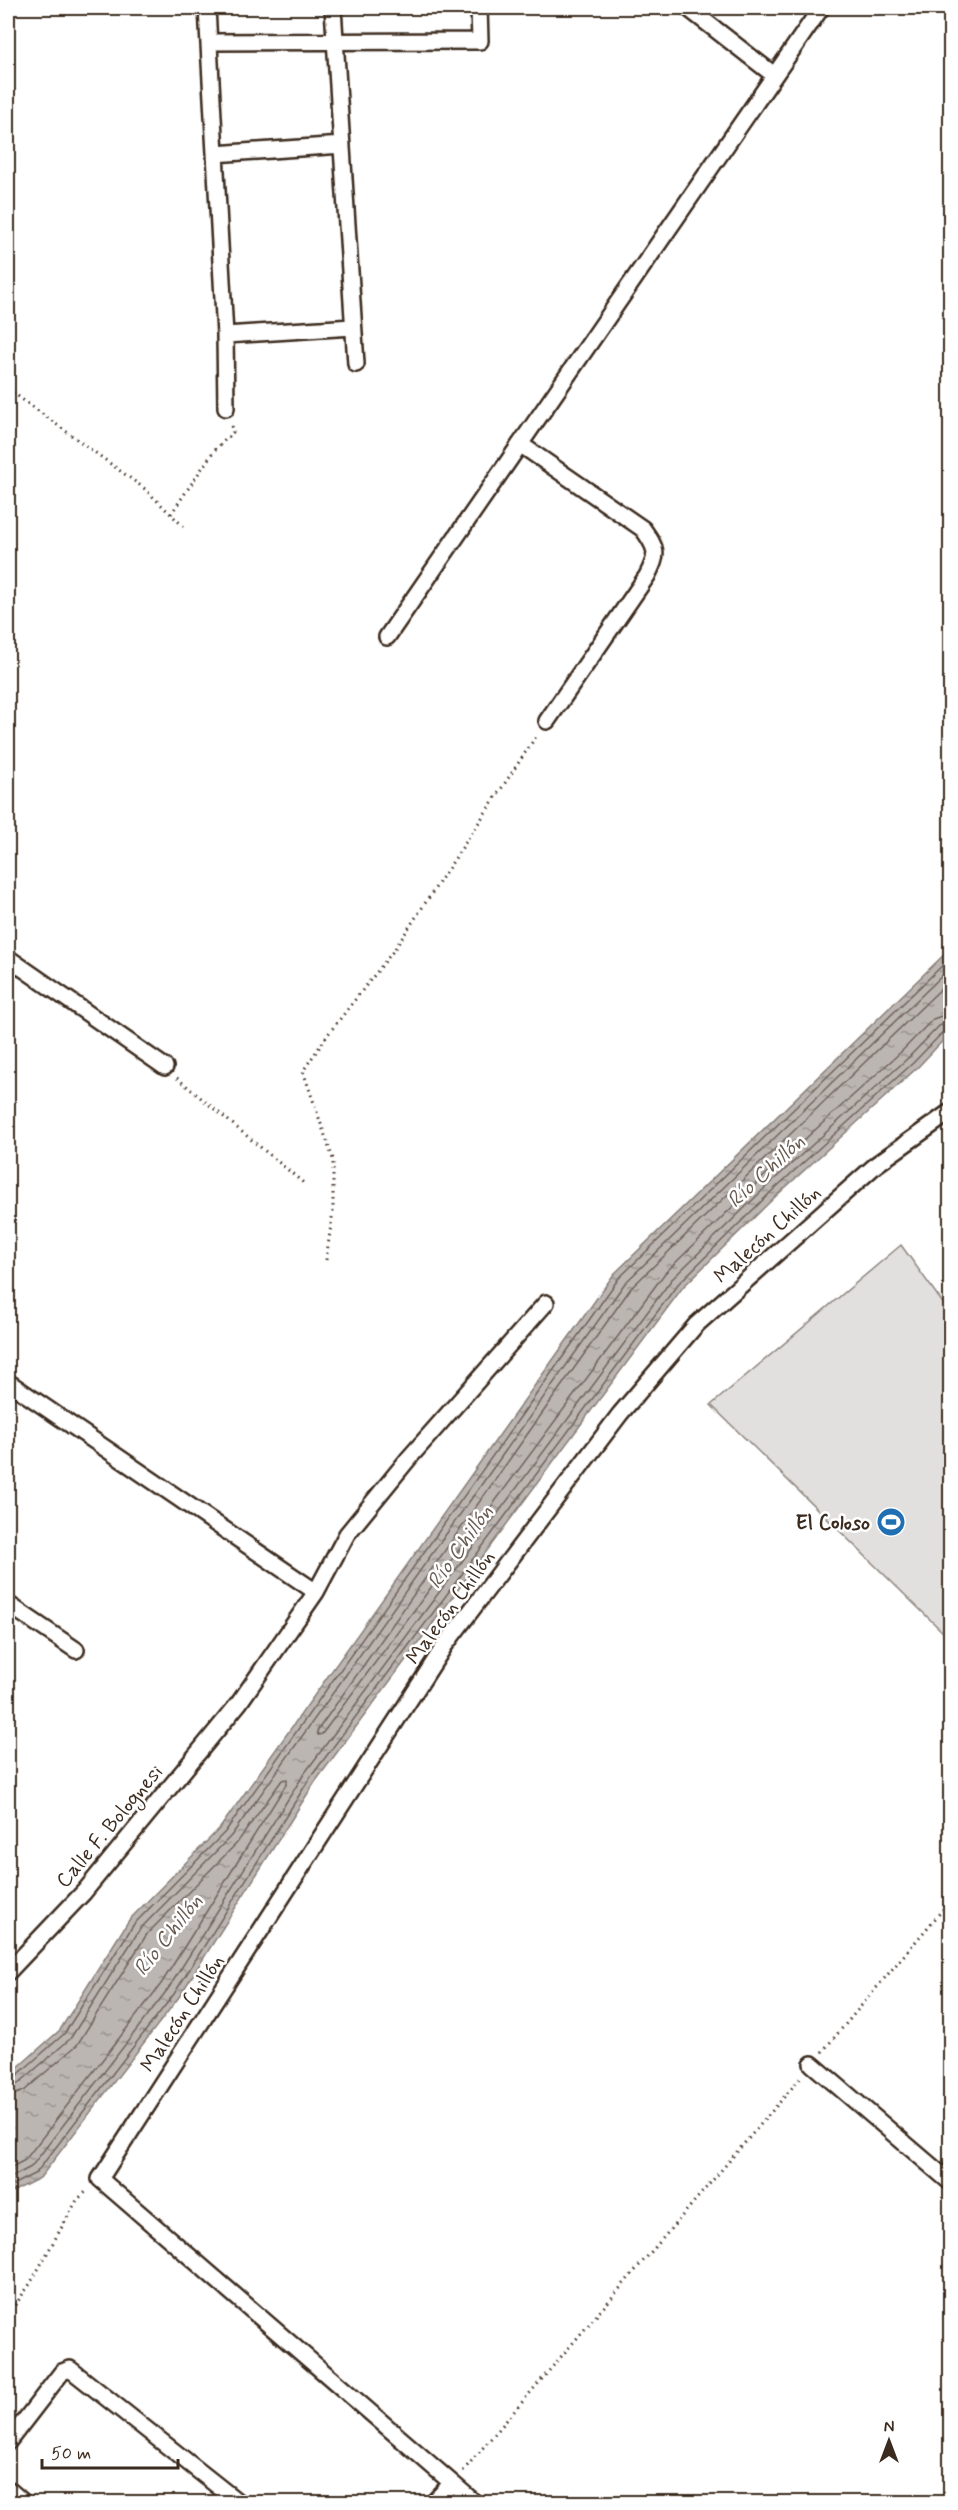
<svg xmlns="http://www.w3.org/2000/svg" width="958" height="2510" font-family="Mynerve,sans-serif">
<defs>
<pattern id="water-ripples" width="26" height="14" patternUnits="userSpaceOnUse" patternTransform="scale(1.5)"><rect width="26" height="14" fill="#bcb6b3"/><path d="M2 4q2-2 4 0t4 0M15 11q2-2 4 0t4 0" fill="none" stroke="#9a9491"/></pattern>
</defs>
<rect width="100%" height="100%" fill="#fff"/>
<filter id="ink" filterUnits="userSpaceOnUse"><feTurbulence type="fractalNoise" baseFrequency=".0167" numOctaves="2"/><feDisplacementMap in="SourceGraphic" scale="12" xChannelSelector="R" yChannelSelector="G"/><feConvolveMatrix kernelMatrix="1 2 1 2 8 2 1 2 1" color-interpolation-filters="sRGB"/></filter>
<g filter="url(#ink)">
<path fill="#e2e0de" stroke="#8e857e" stroke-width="1.5" d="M901 1245 950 1313V1639L711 1405Z"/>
<path fill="url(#water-ripples)" stroke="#887e77" stroke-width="1.5" d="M950 949V1033L918 1067 776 1196 683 1287 315 1782 179 1997 40 2178 8 2194V2076L60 2030 129 1920 220 1828 614 1274Z"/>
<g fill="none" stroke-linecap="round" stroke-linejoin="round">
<path stroke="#6f625a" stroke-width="1.5" d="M950 980 631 1288 317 1731 318 1735 322 1734 665 1273 761 1179 902 1051 933 1019 950 1013
M8 2080 14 2078 64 2034 134 1924 225 1832 619 1278 950 958
M8 2087 18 2084 70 2039 140 1929 231 1836 625 1283 950 968
M8 2097 24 2091 77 2045 147 1934 237 1843 282 1780 287 1779V1783L161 1984 25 2160 8 2169
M8 2179 31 2167 168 1989 304 1774 672 1279 767 1186 908 1058 939 1026 950 1022
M8 2187 36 2173 174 1994 310 1778 678 1284 772 1191 913 1063 944 1031 950 1030"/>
<g stroke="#3b2a1e" stroke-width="20">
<path id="street" d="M207 8 225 335 226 408
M333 8 356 364
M688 8 774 75
M209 42 480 41 479 8
M215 154 342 145
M225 335 353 327
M520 444 643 529C657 549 659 553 647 576L547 721
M387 637 821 8
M8 958 165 1067
M8 1382 316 1592
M8 1604 76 1650
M8 1972 84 1892 239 1703 316 1592 347 1534 409 1458 546 1303
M812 2064 950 2182
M8 2442 62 2372 70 2369 238 2502
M8 2489 23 2502
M434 2502 452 2483
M474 2502 100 2179 445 1645 620 1414 696 1325 877 1164 950 1112"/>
</g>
<path stroke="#3b2a1e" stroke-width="3" stroke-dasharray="1.5 4.5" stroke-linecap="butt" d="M8 389 145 489 184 527
M171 514 213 452 233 432 230 423
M177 1078 306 1185
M326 1260 333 1211V1159L303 1071 329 1033 394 950 537 735
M822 2052 950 1901
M8 2315 30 2284 77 2200 88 2190
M463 2471 803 2075"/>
<use href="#street" stroke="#fff" stroke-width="15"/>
</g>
</g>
<defs>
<g id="stadium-disc" transform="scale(1.5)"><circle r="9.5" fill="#1f6fb2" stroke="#fff"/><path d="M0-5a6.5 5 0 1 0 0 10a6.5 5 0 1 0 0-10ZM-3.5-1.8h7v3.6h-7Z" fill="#fff"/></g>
</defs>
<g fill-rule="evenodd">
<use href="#stadium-disc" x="891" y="1522"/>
</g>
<g text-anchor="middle" stroke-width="5" stroke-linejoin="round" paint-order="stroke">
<g font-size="21" fill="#3b2a1e" stroke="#fff">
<text transform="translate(767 1234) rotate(-42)" y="7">Malecón Chillón</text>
<text transform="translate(450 1607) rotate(-54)" y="7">Malecón Chillón</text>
<text transform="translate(109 1826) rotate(-50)" y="7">Calle F. Bolognesi</text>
<text transform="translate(182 2013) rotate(-57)" y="7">Malecón Chillón</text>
</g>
<g font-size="21" font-weight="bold" fill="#3b2a1e" stroke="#fff" text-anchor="end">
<text x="870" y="1529">El Coloso</text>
</g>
<g font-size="22" font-style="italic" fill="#685b52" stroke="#fff">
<text transform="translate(765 1170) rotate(-43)" y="8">Río Chillón</text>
<text transform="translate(459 1546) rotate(-55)" y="8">Río Chillón</text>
<text transform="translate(167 1934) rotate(-52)" y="8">Río Chillón</text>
</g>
</g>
<rect width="958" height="2510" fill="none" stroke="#fff" stroke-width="30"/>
<rect x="15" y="15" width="928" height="2480" fill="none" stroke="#3b2a1e" stroke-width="2" filter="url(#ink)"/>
<g transform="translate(889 2441)" stroke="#ffffff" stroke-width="4.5" paint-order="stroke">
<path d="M0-4.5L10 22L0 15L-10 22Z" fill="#3b2a1e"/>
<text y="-9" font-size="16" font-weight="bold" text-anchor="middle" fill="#3b2a1e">N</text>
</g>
<path d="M42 2459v9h136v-9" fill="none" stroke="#3b2a1e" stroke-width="3"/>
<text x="51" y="2459" font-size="18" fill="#3b2a1e" stroke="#ffffff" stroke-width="4.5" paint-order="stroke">50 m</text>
</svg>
